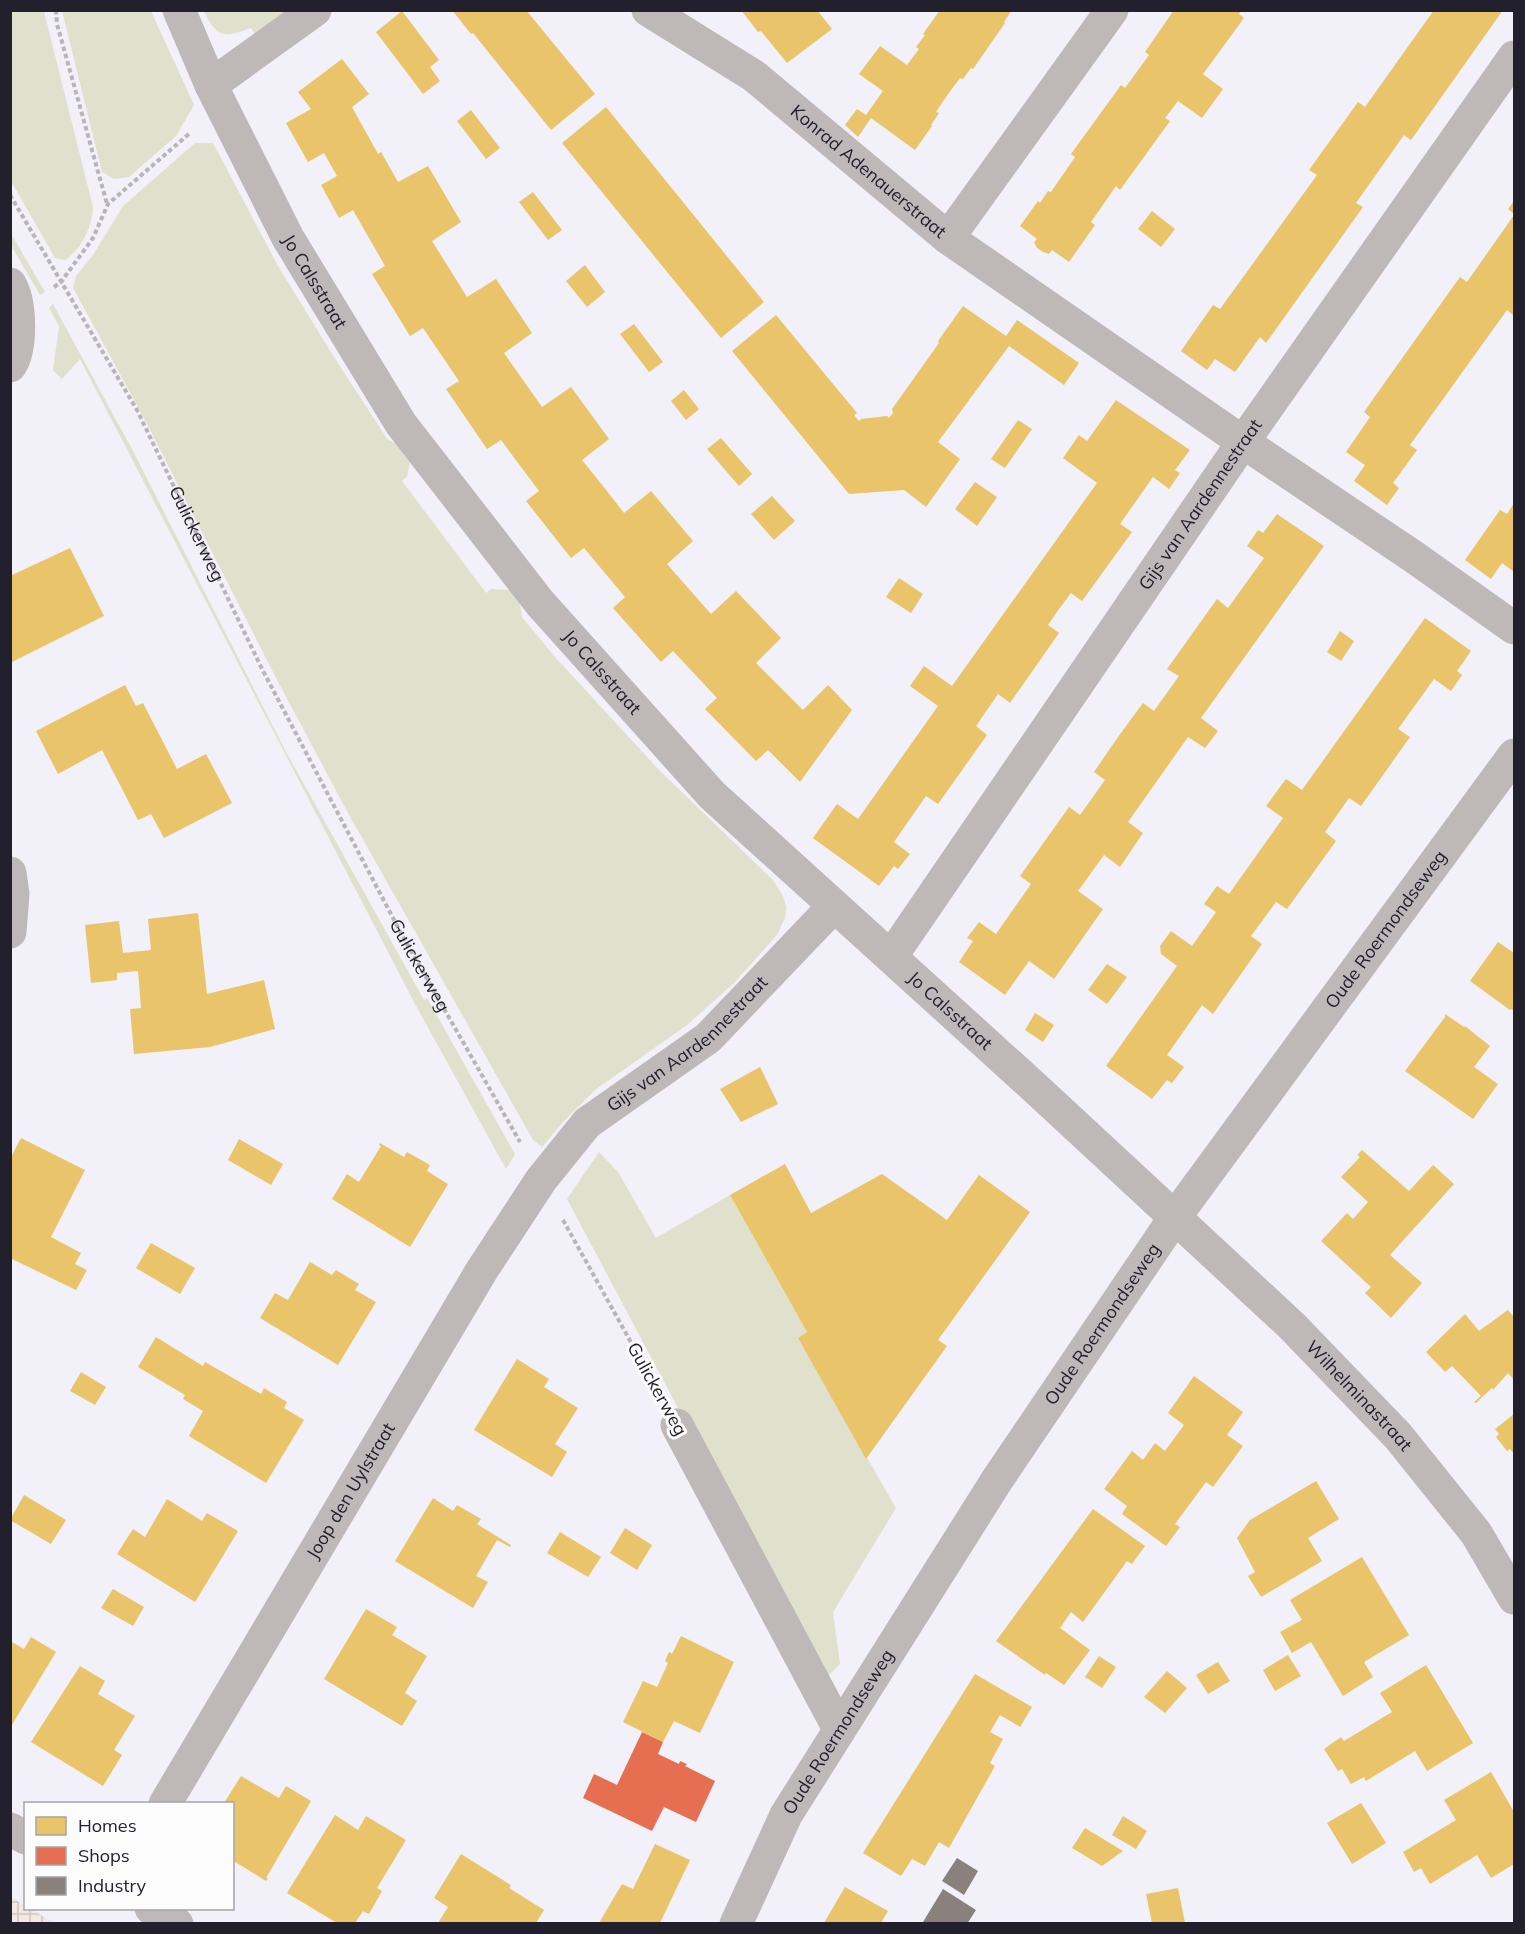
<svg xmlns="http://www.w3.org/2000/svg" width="1525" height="1934" font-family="Mulish,sans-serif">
<defs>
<pattern id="industrial-grid" width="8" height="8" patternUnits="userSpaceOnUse" patternTransform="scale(1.5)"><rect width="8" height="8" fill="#f3e8e3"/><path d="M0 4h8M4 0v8" fill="none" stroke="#d0c7c3"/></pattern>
</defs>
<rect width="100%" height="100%" fill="#f2f0f8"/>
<path fill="url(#industrial-grid)" d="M11 1897 25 1906 26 1908 30 1909 56 1923H11Z"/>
<path fill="#e0e1cd" d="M10 11H44L93 207C92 227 82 249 65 260L55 258 11 181Z
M62 11H151L194 105 176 136 129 177 114 179 102 172Z
M204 11H293L258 38 251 28C225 38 216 38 204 11Z
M195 143H213L278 266 334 357 388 440 404 446 411 456 407 477 402 481 486 593 491 589 510 590 519 598 522 617 555 657 661 772 773 880 783 896 786 907 785 918 777 935 734 983 687 1025 595 1090 562 1123 542 1147 533 1140 348 813 275 676 144 418 73 288 76 276 93 255 123 206Z
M10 232 45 292 40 295 11 245Z
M53 304 133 451 286 752 424 1000 427 998 515 1154 506 1169 415 1004 80 359 62 379 53 370 59 326 49 308Z
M599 1152 618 1172 656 1238 730 1195 807 1332 798 1338 896 1508 833 1612 840 1664 823 1681 567 1199Z"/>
<path fill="#e9c46a" d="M452 10H526L595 94 551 130 473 33 471 34Z
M741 10H817L832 29 787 63 761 31 758 32Z
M940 10H1012L1004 22 1005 23 973 69 971 68 963 79 960 78 948 94 936 112 939 113 931 125 932 126 915 150 871 118 858 137 845 125 857 109 866 115 883 91 859 74 880 46 907 65 919 49 916 47 925 35 923 34Z
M1174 10H1242L1239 14 1244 18 1203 74 1223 89 1202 118 1178 101 1165 118 1170 121 1120 190 1116 186 1091 222 1095 225 1069 262 1052 250 1049 254 1043 252 1037 248 1034 242 1037 239 1020 226 1038 201 1040 203 1048 191 1051 192 1075 157 1071 154 1121 85 1125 88 1149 55 1145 52Z
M1434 10H1503L1411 140 1404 135 1356 203 1363 207 1266 343 1260 337 1235 372 1215 359 1207 370 1181 351 1213 305 1220 309 1317 175 1309 170 1358 102 1365 107Z
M402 11 439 60 430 67 440 81 423 94 376 32Z
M342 59 369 94 352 107 378 154 381 152 398 182 428 166 461 222 432 241 467 297 496 279 532 333 504 353 542 407 571 387 609 439 582 460 603 486 624 513 651 491 693 541 667 564 711 614 736 591 781 638 756 663 803 710 828 685 852 710 800 782 768 750 756 761 705 709 717 698 673 651 661 662 613 608 625 597 584 548 571 558 526 501 539 491 501 440 487 449 446 389 459 381 423 328 410 336 372 274 385 266 353 210 339 218 321 185 337 176 324 153 308 162 286 123 311 109 298 92Z
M606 107 764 302 721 338 562 143Z
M471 110 500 148 486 159 457 121Z
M533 192 562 230 548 240 519 202Z
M1514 201V214L1508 209Z
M1152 211 1175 229 1161 247 1138 229Z
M1514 215V313L1513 315 1507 310 1410 445 1417 450 1393 483 1399 488 1387 505 1354 481 1365 465 1346 452 1370 417 1364 412 1388 378 1460 277 1467 282Z
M585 265 605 292 587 307 566 281Z
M963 306 1006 336 1017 320 1079 363 1064 385 1009 346 938 442 960 459 926 507 904 490 849 494 732 351 776 315 857 413 854 415 859 421 861 419 887 416 889 418 893 413 892 409 939 343 938 341Z
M634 324 663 362 649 372 620 334Z
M684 390 699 409 686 420 671 401Z
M1116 400 1190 450 1175 470 1180 473 1169 489 1153 477 1120 524 1132 532 1082 601 1071 593 1059 609 1048 625 1059 633 1010 703 998 694 976 726 987 735 938 804 926 796 894 842 910 854 898 869 894 866 879 886 813 838 837 804 858 819 938 706 910 686 924 666 952 686 1097 483 1063 458 1079 435 1087 441Z
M1018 420 1032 429 1005 468 991 459Z
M721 438 752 474 739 486 707 449Z
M975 482 997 497 977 526 955 509Z
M772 496 795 521 774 540 751 514Z
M1514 503V572L1502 563 1491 579 1465 560 1500 510 1507 514Z
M1277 514 1324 546 1201 718 1218 731 1205 748 1188 737 1128 822 1143 833 1120 867 1104 855 1078 891 1103 909 1054 979 1029 961 1005 995 959 962 973 941 967 938 979 922 996 934 1031 884 1020 876 1069 807 1080 815 1105 780 1094 772 1118 737 1143 703 1154 711 1179 676 1167 669 1217 599 1228 608 1264 558 1247 546 1258 530 1263 533Z
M70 548 104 616 10 663V576Z
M899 578 923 594 911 613 886 597Z
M1425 618 1471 651 1457 671 1462 675 1451 691 1434 679 1398 729 1410 737 1361 806 1349 798 1325 832 1336 841 1287 909 1276 902 1251 936 1262 944 1213 1014 1202 1005 1167 1055 1184 1067 1172 1083 1167 1080 1152 1099 1106 1066 1177 966 1161 954 1160 946 1171 931 1192 946 1216 912 1204 904 1217 886 1229 894 1283 818 1266 806 1286 779 1302 790Z
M1340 631 1354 641 1341 661 1327 652Z
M125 685 136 706 143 703 177 769 206 754 232 803 164 838 151 814 138 820 102 750 58 774 36 731Z
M198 913 207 994 264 980 275 1029 210 1047 134 1054 130 1009 141 1008 138 971 117 973V980L91 983 85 925 119 921 123 953 151 950 148 919Z
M1498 942 1514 953V1011L1511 1009 1510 1010 1470 981Z
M1107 964 1127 977 1107 1004 1088 990Z
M1035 1013 1054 1025 1043 1042 1025 1030Z
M1445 1014 1464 1027 1465 1026 1490 1046 1474 1067 1498 1084 1473 1119 1405 1071 1445 1017Z
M760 1067 778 1104 741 1122 720 1089Z
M21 1138 85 1170 51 1237 81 1253 75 1264 87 1270 76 1290 10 1258V1159Z
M239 1139 283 1164 271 1185 228 1160Z
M380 1143 404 1157 407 1152 430 1165 427 1171 448 1184 410 1247 332 1199 347 1174 359 1182 381 1146 379 1145Z
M1362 1150 1409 1191 1433 1165 1454 1184 1390 1255 1422 1283 1391 1318 1365 1293 1371 1287 1321 1241 1347 1213 1353 1219 1368 1202 1341 1177 1360 1157 1357 1155Z
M785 1164 811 1213 882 1174 947 1220 979 1175 1030 1212 938 1340 947 1346 866 1459 798 1338 807 1332 730 1195Z
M151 1243 195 1268 180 1294 136 1268Z
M310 1262 332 1275 336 1270 359 1284 355 1290 376 1302 338 1365 260 1318 275 1293 288 1300Z
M1508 1310 1514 1317V1380L1508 1373 1493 1390 1492 1388 1476 1403 1474 1402 1481 1396 1452 1366 1445 1372 1426 1352 1465 1314 1479 1331Z
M156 1337 203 1366 205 1362 261 1394 264 1388 287 1402 284 1408 304 1420 266 1483 189 1436 203 1411 183 1399 185 1395 138 1367Z
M517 1359 549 1379 544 1387 578 1408 555 1444 567 1452 552 1477 474 1430Z
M81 1372 106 1387 95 1405 70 1391Z
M1194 1376 1243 1412 1227 1435 1243 1446 1213 1487 1206 1482 1175 1524 1180 1527 1166 1546 1122 1514 1127 1506 1104 1489 1132 1451 1143 1460 1155 1443 1165 1451 1184 1425 1168 1413Z
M1514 1414V1454L1510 1449 1507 1451 1496 1437 1499 1434 1495 1429Z
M1316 1481 1339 1519 1308 1538 1322 1561 1261 1597 1248 1576 1255 1572 1237 1538 1250 1520Z
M24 1495 66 1520 51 1544 10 1520Z
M433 1498 453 1511 457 1505 481 1519 477 1524 511 1545 510 1547 497 1540 476 1576 488 1582 473 1608 395 1561Z
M167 1499 202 1521 207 1513 238 1531 195 1602 117 1554 133 1529 145 1537Z
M1093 1509 1145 1546 1132 1564 1127 1561 1083 1622 1071 1612 1060 1628 1090 1650 1064 1685 1046 1673 1045 1675 996 1641Z
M625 1528 652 1545 637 1570 610 1553Z
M560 1532 601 1557 588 1577 547 1553Z
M1362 1557 1409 1635 1364 1662 1373 1677 1343 1696 1311 1642 1292 1653 1280 1632 1302 1620 1290 1600Z
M113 1589 144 1607 133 1626 101 1608Z
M366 1609 397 1627 392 1635 427 1656 405 1693 417 1701 402 1726 324 1679Z
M681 1636 734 1662 700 1733 674 1721 663 1742 623 1722 643 1681 657 1687 668 1663 665 1661 669 1652 672 1654Z
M31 1637 56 1652 10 1728V1641L24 1649Z
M1288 1655 1301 1676 1275 1691 1263 1670Z
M1099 1656 1116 1667 1102 1688 1085 1677Z
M1218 1662 1230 1681 1208 1694 1196 1675Z
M1426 1665 1473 1743 1427 1771 1415 1751 1366 1781 1364 1777 1351 1784 1342 1769 1338 1771 1324 1749 1341 1737 1344 1741 1392 1712 1380 1693Z
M80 1666 105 1681 98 1694 135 1716 114 1750 122 1755 103 1786 31 1742Z
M1167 1671 1187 1688 1165 1713 1144 1697Z
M975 1674 1032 1707 1020 1727 1000 1715 990 1732 1003 1739 990 1763 995 1766 949 1848 939 1842 925 1866 912 1859 901 1876 863 1853Z
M1491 1772 1514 1812V1864L1491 1878 1477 1855 1430 1884 1421 1868 1414 1872 1403 1852 1456 1820 1444 1800Z
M241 1776 279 1798 286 1786 311 1801 266 1878H268L266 1881 232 1860V1803H224Z
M1361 1803 1386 1843 1352 1864 1327 1823Z
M335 1815 358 1830 366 1816 406 1840 377 1888 382 1891 369 1914 363 1911 355 1923H337L287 1893Z
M1123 1816 1147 1831 1136 1849 1112 1835Z
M1085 1828 1123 1851 1102 1866 1072 1848Z
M655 1844 690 1860 660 1923H599L622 1884 633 1889Z
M461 1854 511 1885 509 1888 544 1910 536 1923H438L448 1907 434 1898Z
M845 1887 888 1911 881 1923H824Z
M1178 1888 1185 1923H1152L1146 1894Z"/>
<path fill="#e76f51" d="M642 1732 663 1742 658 1754 679 1764 680 1761 687 1764 685 1766 715 1781 696 1822 664 1807 652 1831 583 1798 594 1774 617 1785Z"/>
<path fill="#8a817c" d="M957 1858 978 1871 964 1895 942 1881Z
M943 1889 976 1910 967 1924 923 1922Z"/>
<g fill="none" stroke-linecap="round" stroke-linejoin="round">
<g stroke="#b8b4b7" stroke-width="4" stroke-dasharray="4.5 3" stroke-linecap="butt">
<path d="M56 10 57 24 107 204"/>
<path id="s1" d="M10 195 137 410 262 669 402 935 520 1142"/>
<path d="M54 287 61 282 93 238 108 204 190 133"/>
<path d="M563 1220 658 1391"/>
</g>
<path stroke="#beb8b9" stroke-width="33" d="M948 238 1243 442 1414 557 1514 628"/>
<g stroke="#beb8b9" stroke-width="33">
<path id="s2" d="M179 10 211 85 288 238 401 424 540 603 712 795 1033 1086 1292 1326 1398 1436 1476 1533 1514 1598"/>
<path id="s3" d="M648 10 754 76 948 238 1112 10"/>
<path d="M211 85 315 10"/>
<path d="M10 284C21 302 22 350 10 366"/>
<path d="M10 873 13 894 10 932"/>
<path id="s4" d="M891 957 1243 442 1514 57"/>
<path d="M677 1425 839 1729"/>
<path id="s5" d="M165 1804 482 1270 541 1180 587 1123 708 1038 834 906"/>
<path d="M10 1829 26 1838"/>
<path d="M151 1908 177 1924"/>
<path id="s6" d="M736 1924 786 1815 997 1480 1175 1217 1514 755"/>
</g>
</g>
<g text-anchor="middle" stroke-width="6" stroke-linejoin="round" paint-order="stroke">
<g font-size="18" fill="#23202d" stroke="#fcfcfc">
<text dy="6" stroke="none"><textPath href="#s3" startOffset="274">Konrad Adenauerstraat</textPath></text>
<text dy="6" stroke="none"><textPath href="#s2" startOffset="304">Jo Calsstraat</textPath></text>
<text dy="6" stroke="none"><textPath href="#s4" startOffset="548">Gijs van Aardennestraat</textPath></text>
<text dy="6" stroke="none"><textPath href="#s1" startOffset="387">Gulickerweg</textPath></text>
<text dy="6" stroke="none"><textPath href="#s2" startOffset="790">Jo Calsstraat</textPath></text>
<text dy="6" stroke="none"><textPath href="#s6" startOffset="1190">Oude Roermondseweg</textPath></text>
<text dy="6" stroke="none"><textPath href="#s1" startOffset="873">Gulickerweg</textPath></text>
<text dy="6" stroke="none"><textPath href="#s2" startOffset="1276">Jo Calsstraat</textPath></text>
<text dy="6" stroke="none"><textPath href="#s5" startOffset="930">Gijs van Aardennestraat</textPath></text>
<text dy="6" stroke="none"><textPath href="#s6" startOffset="704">Oude Roermondseweg</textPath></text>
<text transform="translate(657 1389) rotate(61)" y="6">Gulickerweg</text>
<text dy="6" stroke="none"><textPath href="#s2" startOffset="1838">Wilhelminastraat</textPath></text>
<text dy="6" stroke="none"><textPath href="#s5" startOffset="364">Joop den Uylstraat</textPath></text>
<text dy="6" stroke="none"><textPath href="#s6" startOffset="218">Oude Roermondseweg</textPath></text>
</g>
</g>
<rect width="1525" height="1934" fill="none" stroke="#23202d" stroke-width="24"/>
<rect x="24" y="1802" width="210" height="108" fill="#fcfcfc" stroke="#a5a4a9" stroke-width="1.5"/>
<rect x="36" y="1817" width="30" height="18" fill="#e9c46a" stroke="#a5a4a9" stroke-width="1.5"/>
<text x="78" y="1832" font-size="18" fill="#23202d">Homes</text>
<rect x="36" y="1847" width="30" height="18" fill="#e76f51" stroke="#a5a4a9" stroke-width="1.5"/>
<text x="78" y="1862" font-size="18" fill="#23202d">Shops</text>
<rect x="36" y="1877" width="30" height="18" fill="#8a817c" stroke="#a5a4a9" stroke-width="1.5"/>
<text x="78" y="1892" font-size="18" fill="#23202d">Industry</text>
</svg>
